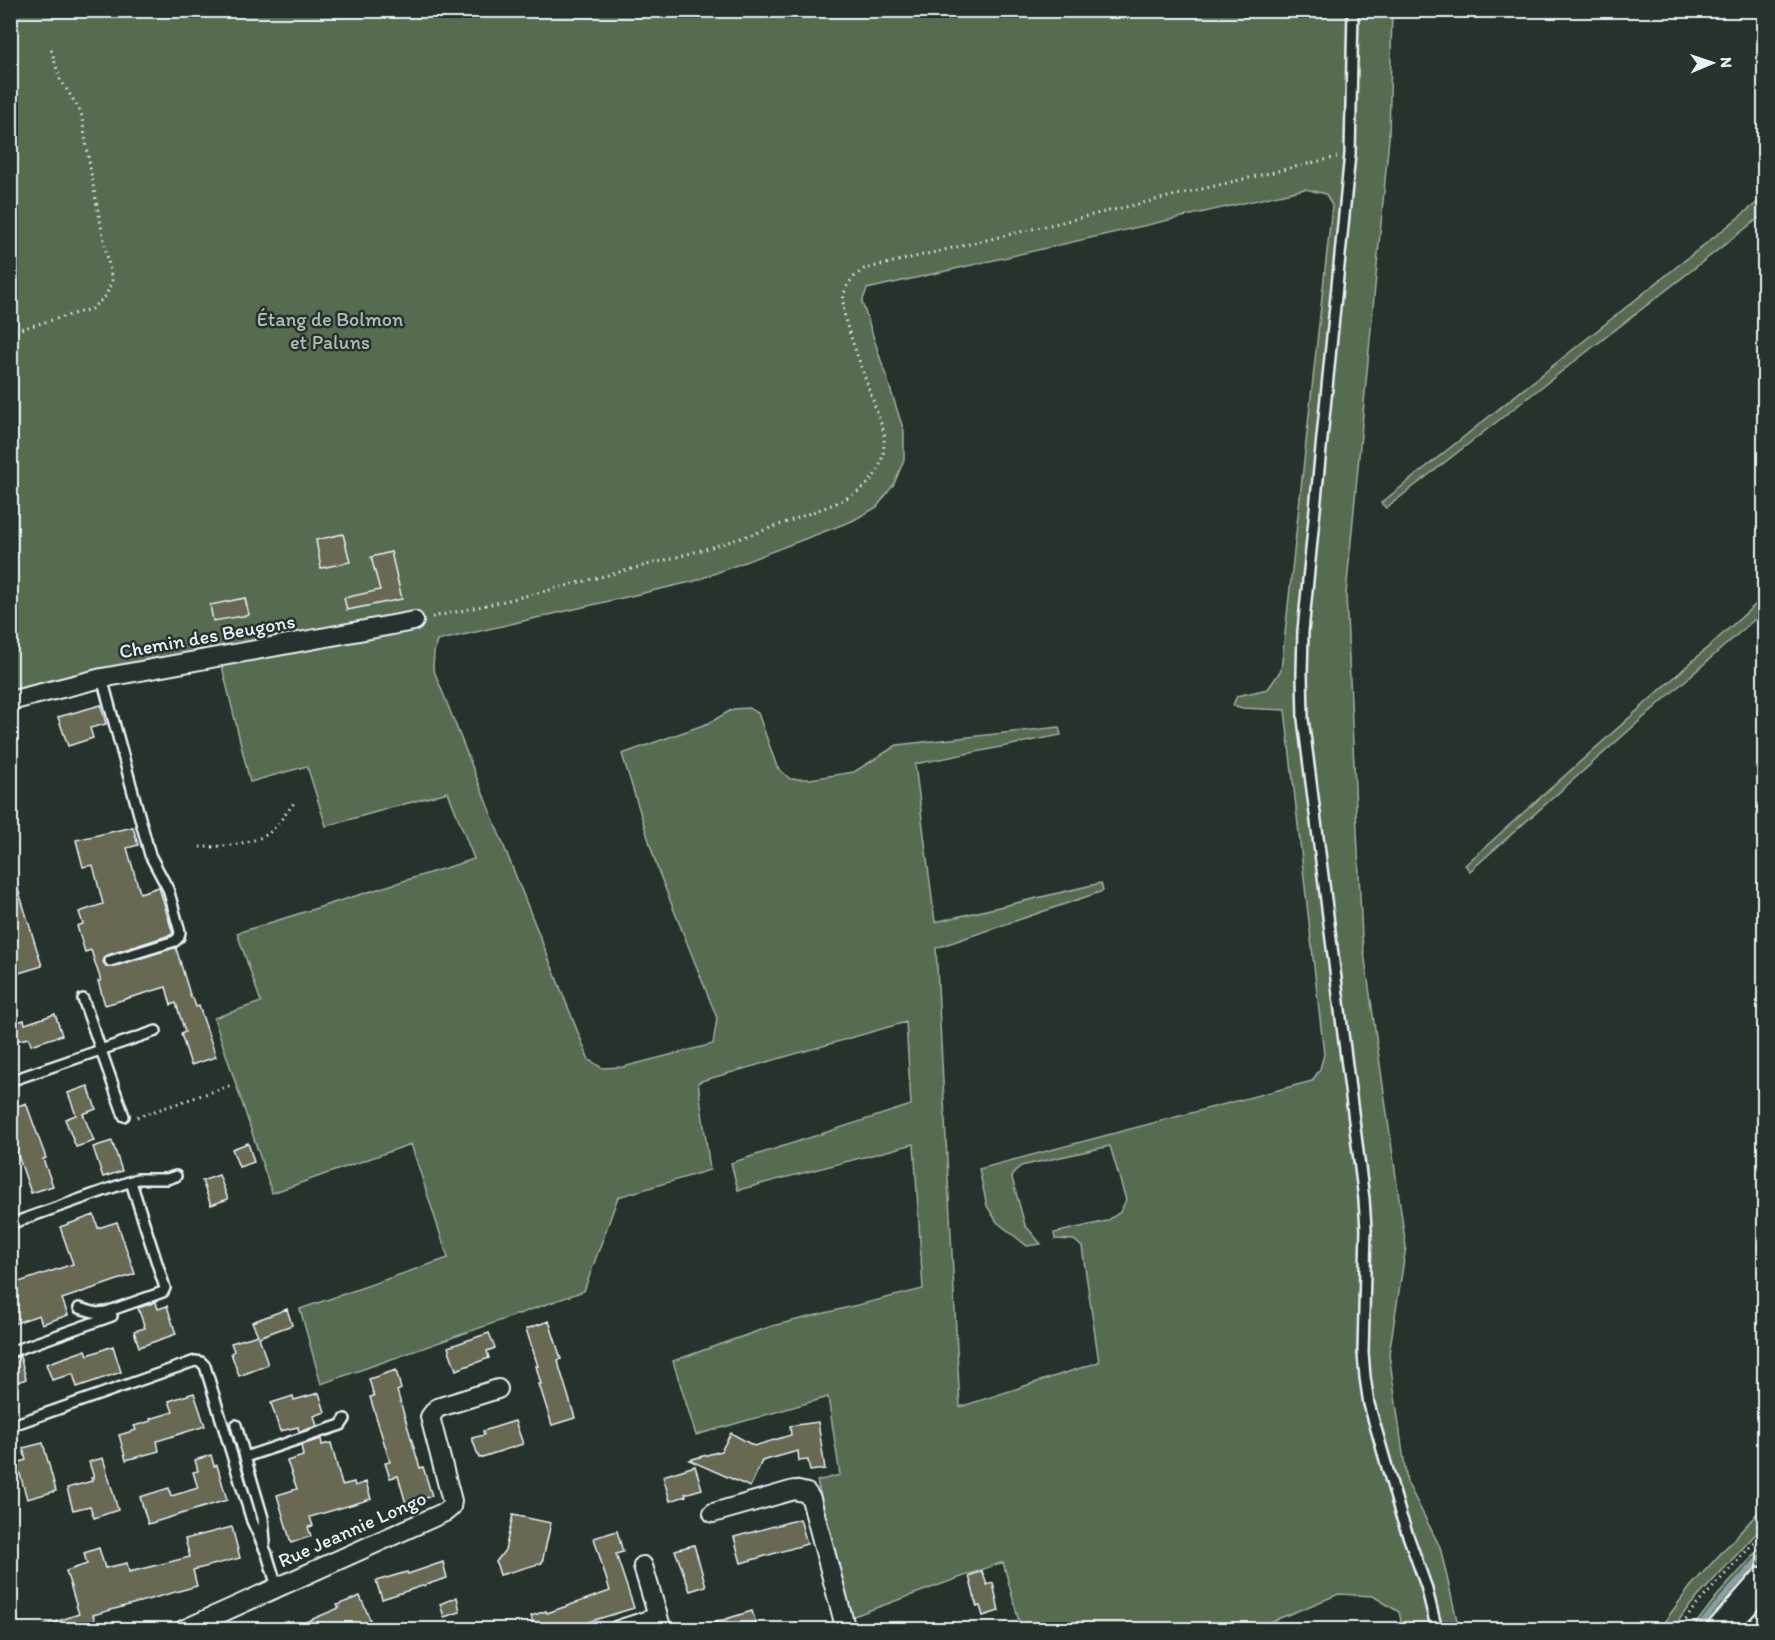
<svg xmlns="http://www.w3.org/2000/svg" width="1775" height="1640" font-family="Itim,sans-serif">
<rect width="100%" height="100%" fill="#26332d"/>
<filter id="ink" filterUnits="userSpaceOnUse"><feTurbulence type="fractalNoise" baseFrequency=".0167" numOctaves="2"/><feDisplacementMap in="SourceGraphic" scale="12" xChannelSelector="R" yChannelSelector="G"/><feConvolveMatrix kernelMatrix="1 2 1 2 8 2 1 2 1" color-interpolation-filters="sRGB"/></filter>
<g filter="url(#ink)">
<path fill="#566c51" stroke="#9faea4" stroke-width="1.5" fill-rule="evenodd" d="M11 11H1392L1389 138 1346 594 1362 938 1406 1247 1389 1354 1407 1482 1440 1547 1459 1629H1403L1399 1612 1373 1596 1339 1594 1253 1629H1021L1003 1562 851 1617 817 1481 840 1475 828 1397 696 1435 673 1361 772 1326 923 1289 914 1144 738 1190 731 1163 911 1105 906 1022 698 1082 710 1170 618 1197 584 1291 321 1384 300 1309 448 1258 411 1144 272 1193 214 1018 261 1002 237 933 474 859 448 792 326 826 307 766 250 782 221 662 11 708ZM1305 189 1326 194 1332 206 1281 670 1268 689 1237 696 1233 705 1242 708 1285 710 1324 1054 1320 1069 1312 1081 979 1169 987 1206 997 1222 1027 1246 1041 1244 1025 1225 1012 1178 1015 1171 1021 1166 1110 1146 1126 1200 1120 1212 1107 1221 1054 1233 1055 1239 1074 1240 1082 1247 1099 1362 960 1407 936 948 1103 891 1101 883 935 922 915 764 1061 735 1059 727 897 745 854 772 810 779H790L777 767 758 713 749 708 733 709 709 723 622 754 658 870 717 1018 713 1044 623 1067 602 1068 589 1060 433 668 434 652 437 641 695 581 852 521 877 507 894 484 904 460V431L862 302 867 289Z
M1764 197V214L1386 508 1381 503Z
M1764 597V611L1470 871 1465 865Z
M1764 1506V1525L1686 1610 1673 1629H1659L1691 1586Z
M1764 1544V1568L1710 1629 1691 1630 1717 1596Z"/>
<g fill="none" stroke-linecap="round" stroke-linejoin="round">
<path stroke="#89a0a6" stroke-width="5" d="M1697 1630 1715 1607 1764 1553"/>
</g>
<path fill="#686752" stroke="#e8f1f8" stroke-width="1.5" d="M343 534 350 562 321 568 316 540Z
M391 552 402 599 347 610 344 598 380 590 371 557Z
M245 598 249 615 213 621 210 605Z
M101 705 106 724 90 728 93 738 68 746 58 717Z
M133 827 138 845 127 848 140 893 159 887 173 934 108 955 105 957 103 962 106 966 112 967 177 947 176 948 191 998H193L196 1007 199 1006 216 1057 191 1065 181 1034 185 1032 176 1003 171 1005 166 987 105 1005 98 981H101L91 950 85 952 77 926 83 924 79 912 103 904 93 865 83 867 76 840Z
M14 876 42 966 19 973 13 958H10V877Z
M55 1014 62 1035 31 1045 29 1038 10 1042V1024L24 1020 25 1024Z
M88 1086 96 1109 83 1114 94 1141 76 1147 65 1119 76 1115 68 1093Z
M26 1103 46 1158 43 1159 53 1186 31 1193 12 1138 16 1137 10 1120V1109Z
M112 1141 122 1171 103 1177 93 1147Z
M248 1143 254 1162 239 1167 232 1149Z
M219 1175 228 1199 211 1205 202 1181Z
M94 1215 98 1228 117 1222 135 1274 62 1299 68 1315 42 1324 39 1315 10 1325V1285L73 1264 60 1227Z
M156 1302 158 1309 167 1306 176 1334 139 1347 134 1331 145 1328 138 1308Z
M287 1309 292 1325 259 1337 268 1365 239 1376 231 1353 234 1351 231 1343 258 1335 252 1322Z
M549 1321 561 1359 558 1360 560 1369 575 1418 552 1425 539 1384H541L536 1366H538L526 1329Z
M489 1333 495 1348 487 1351 489 1358 456 1370 448 1347Z
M113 1346 121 1372 77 1387 73 1374 52 1380 46 1364 86 1350 88 1355Z
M20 1356 26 1379 10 1385V1359Z
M396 1370 401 1389 397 1391 420 1468 423 1467 432 1496 406 1504 398 1476 390 1478 385 1463 390 1462 370 1397 374 1396 369 1379Z
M194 1393 205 1426 157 1441 159 1451 126 1460 119 1435 136 1430 134 1426 151 1421 150 1419 173 1412 169 1401Z
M319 1393 325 1412 314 1416 317 1426 299 1432 298 1427 280 1431 271 1403 293 1396 294 1400Z
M515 1421 523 1444 479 1458 472 1438 484 1435 483 1431Z
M818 1422 825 1469 810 1471 808 1460 799 1461 798 1451 762 1461 750 1487 689 1460 721 1451 731 1433 754 1446 791 1435 790 1426Z
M321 1439 322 1445 331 1443 342 1485 354 1482 355 1486 366 1482 371 1499 310 1517 313 1526 308 1527 311 1536 291 1543 277 1495 297 1489 287 1461 303 1456 301 1445Z
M43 1443 56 1491 27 1499 17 1463 26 1460 23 1448Z
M211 1455 214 1466 217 1465 227 1500 148 1524 140 1497 169 1488 171 1496 198 1488 193 1472 198 1471 195 1460Z
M103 1458 118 1510 94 1518 90 1506 73 1510 67 1488 92 1481 91 1478H94L89 1462Z
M695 1466 702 1489 685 1494 686 1496 670 1501 663 1476Z
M513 1515 551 1523 542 1563 500 1575 496 1562 505 1550Z
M800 1519 807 1544 741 1563 734 1537Z
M232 1527 240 1558 193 1570 197 1586 93 1615 98 1629H40V1627L79 1614 66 1571 87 1564 84 1553 99 1548 105 1568 127 1563 129 1572 190 1557 185 1539Z
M617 1531 623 1552 616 1554 634 1608 565 1629H535L531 1616 546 1611 547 1613 610 1591 594 1538Z
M694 1545 706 1586 690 1591 675 1550Z
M443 1562 447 1578 382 1599 376 1581 407 1572 408 1574Z
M982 1571 987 1585 993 1583 999 1611 983 1616 980 1606 977 1607 969 1576Z
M360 1596 374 1629H289L339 1608 337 1605Z
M457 1597 460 1612 444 1617 440 1604Z
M752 1611 758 1629H703V1626Z"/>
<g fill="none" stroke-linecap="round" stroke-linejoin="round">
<g stroke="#e8f1f8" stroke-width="14">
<path id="lane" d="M1353 10 1350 154 1303 631 1302 674 1303 719 1364 1199 1366 1229 1363 1353 1365 1377 1369 1404 1401 1516 1426 1586 1437 1630
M102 678 150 855 168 889 180 932 179 937 175 941 110 961
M83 999 124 1116
M10 1081 156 1031
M10 1224 137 1179H167L176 1176
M79 1308 97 1313 106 1312 163 1292 165 1288 131 1182
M10 1352 112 1316
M236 1425 245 1457
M10 1426 195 1361 201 1362 205 1366 252 1521 267 1554 277 1587
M265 1542 263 1518 245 1457 341 1425 345 1419"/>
</g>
<g stroke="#e8f1f8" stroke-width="22">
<path id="street" d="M10 701 102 678 414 621
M713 1513 794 1490 807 1493 811 1499 846 1630
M643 1566 662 1630
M183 1630 445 1512 451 1507 452 1501 430 1417 437 1408 498 1389
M618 1630 658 1617"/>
</g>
<g stroke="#e8f1f8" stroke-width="32">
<path id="secondary" d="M1721 1630 1764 1581"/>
</g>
<path stroke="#e8f1f8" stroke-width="3" stroke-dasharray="1.5 4.5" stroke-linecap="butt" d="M10 332 91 309 106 296 112 280 93 185 81 112 60 79 51 49
M432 617C490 605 547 591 604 576 671 559 736 542 800 517 824 507 854 500 872 479 883 465 885 449 884 432L846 323C841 298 841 285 864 269L1337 157
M200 847C216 848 257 843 269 833 278 825 286 813 294 803
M137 1117 232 1085
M1679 1630 1693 1609 1764 1532"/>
<use href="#lane" stroke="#26332d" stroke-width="9"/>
<use href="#street" stroke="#26332d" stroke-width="18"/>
<use href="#secondary" stroke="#26332d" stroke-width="27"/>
</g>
</g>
<g text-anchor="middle" stroke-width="5" stroke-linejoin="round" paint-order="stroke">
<g font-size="20" fill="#aebcb5" stroke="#26332d">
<text x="330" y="326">Étang de Bolmon<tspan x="330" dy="23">et Paluns</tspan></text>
</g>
<g font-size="20" fill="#e8f1f8" stroke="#26332d">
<text transform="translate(207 636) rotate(-10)" y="7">Chemin des Beugons</text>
<text transform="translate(352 1529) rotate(-24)" y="7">Rue Jeannie Longo</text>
</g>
</g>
<rect width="1775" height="1640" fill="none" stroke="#26332d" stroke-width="36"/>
<rect x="18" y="18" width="1739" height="1604" fill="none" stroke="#e8f1f8" stroke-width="2" filter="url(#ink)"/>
<g transform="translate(1712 63) rotate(88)" stroke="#26332d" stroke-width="4.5" paint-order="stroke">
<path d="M0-4.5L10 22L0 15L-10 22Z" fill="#e8f1f8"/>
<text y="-9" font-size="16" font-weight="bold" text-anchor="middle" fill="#e8f1f8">N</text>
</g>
</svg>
